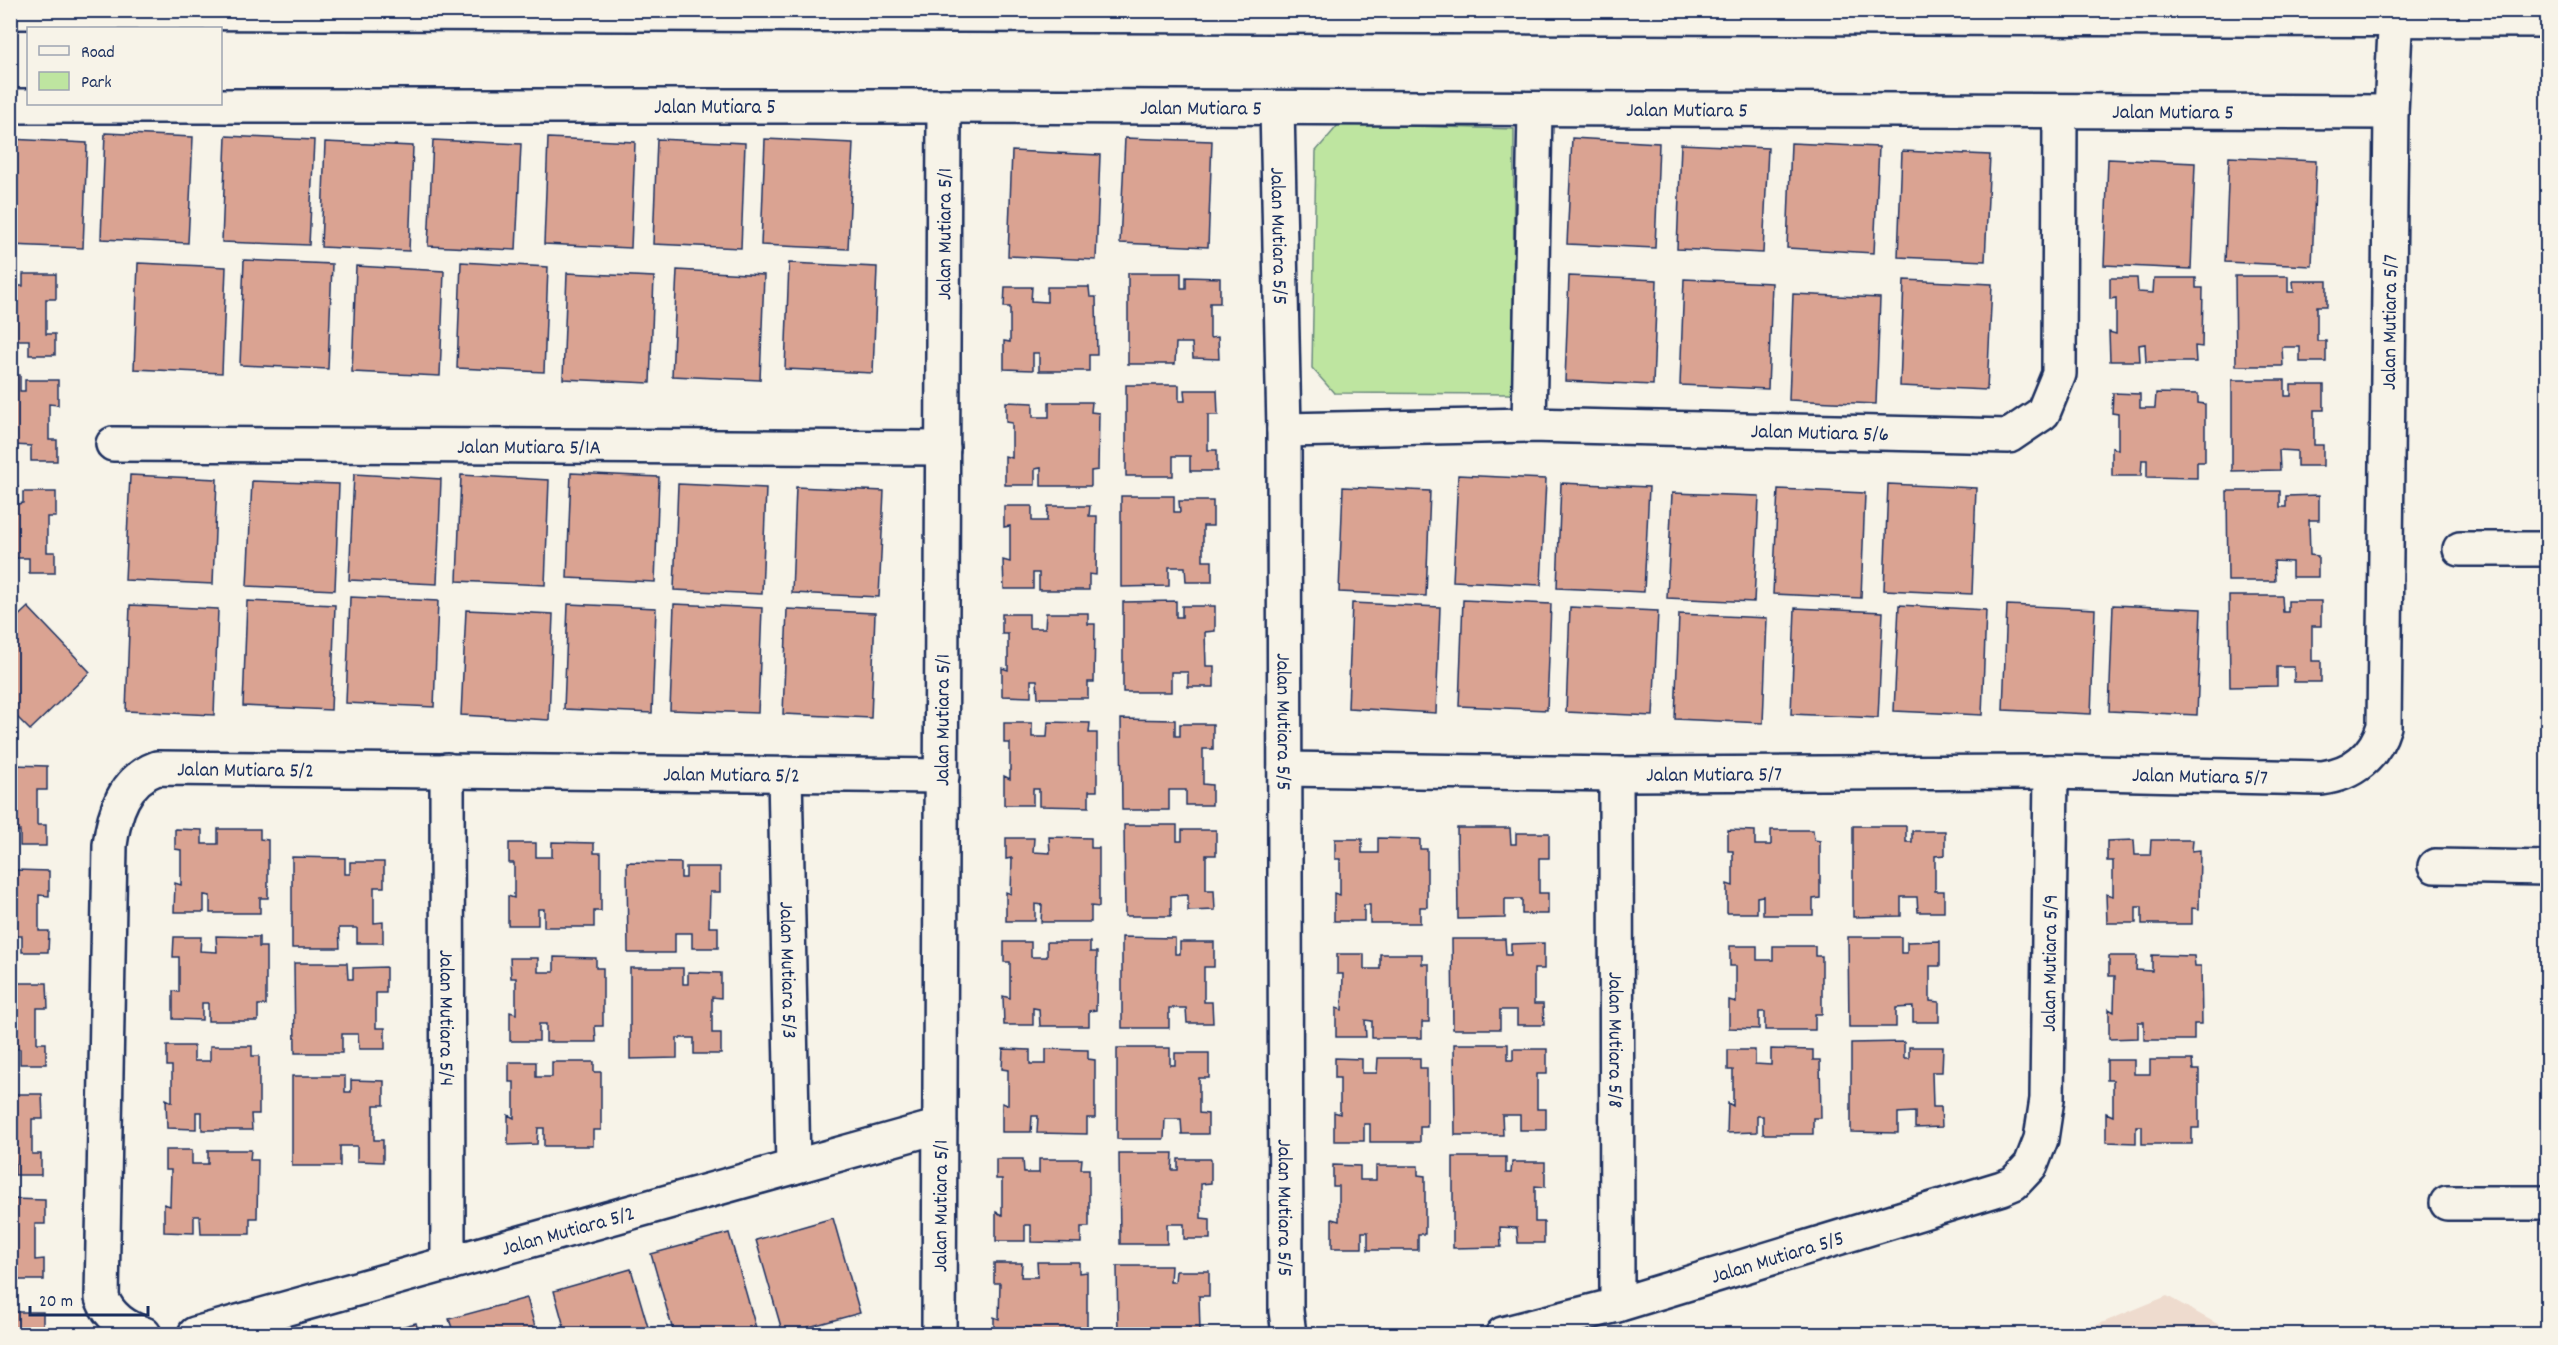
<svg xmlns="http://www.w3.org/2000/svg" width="2558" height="1345" font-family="Dekko,sans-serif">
<rect width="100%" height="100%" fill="#f7f3e8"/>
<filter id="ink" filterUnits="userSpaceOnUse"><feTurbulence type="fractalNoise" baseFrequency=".0167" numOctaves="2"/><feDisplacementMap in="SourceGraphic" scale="12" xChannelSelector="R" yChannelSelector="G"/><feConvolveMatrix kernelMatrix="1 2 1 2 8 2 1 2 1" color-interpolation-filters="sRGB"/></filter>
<g filter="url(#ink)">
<path fill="#eedbce" d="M2167 1296 2228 1330 2232 1334H2075Z"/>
<path fill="#bee5a0" stroke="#6c8a7f" stroke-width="1.5" d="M1339 124 1514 129 1513 394 1334 393 1312 368 1316 151Z"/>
<path fill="#daa392" stroke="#1b2f5e" stroke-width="1.5" d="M105 133 193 137 188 243 101 239Z
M226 136 314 140 309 245 222 242Z
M548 138 635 142 631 248 544 244Z
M1125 138 1212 141 1208 247 1120 243Z
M1572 138 1659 143 1655 248 1567 244Z
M10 139 87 143 83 248 10 245Z
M657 139 745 143 741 248 653 244Z
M765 139 853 143 848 249 761 245Z
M433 140 521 144 516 250 428 246Z
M325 142 413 146 409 251 321 247Z
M1791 143 1879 147 1874 253 1787 248Z
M1681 144 1768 148 1763 253 1677 249Z
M1012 151 1100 155 1096 260 1008 256Z
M1902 151 1990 155 1985 261 1898 257Z
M2229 157 2316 161 2312 266 2225 262Z
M2108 159 2195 163 2191 269 2104 265Z
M244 260 332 264 328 369 240 365Z
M461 262 548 267 544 372 457 368Z
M138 263 226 267 222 373 134 369Z
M789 263 877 267 873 373 785 369Z
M356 266 444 271 440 376 352 372Z
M10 269H17L18 286H23V274H56V299H46V334H55V355H29V340H12L10 360Z
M677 270 764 275 760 380 672 376Z
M567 273 654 277 650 383 563 379Z
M1128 273H1181V288H1186V277L1220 278V303H1210V338L1218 337 1219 359 1193 358 1192 343H1176L1175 364H1128Z
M1569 276 1657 280 1653 385 1565 381Z
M2235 276H2288V292H2294L2293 281H2327V306H2317V341H2326V362H2300V347H2282L2283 366H2236Z
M2110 278H2137L2138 292 2153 293 2154 278H2196V288H2203L2202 347 2195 346 2196 362H2146L2145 344 2139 345 2140 361H2110L2109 332 2116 334V298L2110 299Z
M1684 279 1772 283 1768 389 1680 385Z
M1904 280 1992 284 1987 390 1900 386Z
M1005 287H1032L1031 301 1047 302V287H1089L1090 297H1096L1097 355H1089V371H1039V353H1033V370L1004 369V341L1010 342V307H1004Z
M1793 294 1880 298 1876 404 1789 400Z
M10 375H20V391H25V380H58V405L49 404V440H57V461H31V446L14 445 15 465H10Z
M2232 380H2285V396H2291V385H2324V410H2314V445H2323V466H2297V451L2279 450 2280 470 2232 471Z
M1126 385H1179V401H1185L1184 390H1217L1218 415H1208V450H1217V471H1190V456H1173V476H1126Z
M2113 393 2140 394V408H2155L2156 393 2198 394V403L2205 404V462H2197V478L2147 477V460H2142L2141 476H2112V447L2118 450V414L2112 413Z
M1006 402 1033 403V417H1049V402H1092L1091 412 1099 413 1098 470 1091 471V486H1041V468L1035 469V485H1005V456L1012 458V423L1006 422Z
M571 473 659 477 655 582 567 578Z
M354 474 441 479 437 584 349 580Z
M130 475 217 479 213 584 125 580Z
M461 475 549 480 545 585 457 581Z
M1458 475 1546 479 1541 585 1453 581Z
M252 481 339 484 335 590 247 586Z
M1561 483 1649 487 1644 592 1557 588Z
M678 484 766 488 762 594 674 590Z
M1888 484 1976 488 1972 594 1884 590Z
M10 487H18V504L23 503V492H56V517H47V552H55V573H29V558H12V578H10Z
M796 487 884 491 879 597 792 593Z
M1343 487 1430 491 1426 596 1339 592Z
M1778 489 1865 493 1861 598 1773 594Z
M2227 491H2280V507H2286V496L2319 495V520H2309L2310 555 2318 556V577H2292V562L2274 561 2275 581H2228Z
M1672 493 1759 496 1754 602 1667 598Z
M1121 496H1174V512H1180L1179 501H1213V526H1203V561H1212V582H1186L1185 567H1169V586L1121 587Z
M1004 506H1032V521H1047L1048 506H1090L1089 516H1097L1096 575 1089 574V590H1039V573H1033V589H1004L1003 560 1010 562V526L1004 527Z
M2229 596H2282L2283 612H2288V601H2321V626H2312V661H2321V682H2294V667H2277V686L2230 687Z
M350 597 438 601 434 707 346 703Z
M1463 600 1551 604 1547 710 1459 706Z
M247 601 335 605 331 710 243 706Z
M1176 601V617H1182V606H1215V631L1205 632 1206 666H1214V687H1188V672H1171V692H1123V602Z
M1352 603 1440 607 1436 713 1348 708Z
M568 604 656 608 652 713 564 709Z
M674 604 762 608 758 713 670 710Z
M130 605 218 609 214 715 126 711Z
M1899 605 1986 610 1982 715 1894 711Z
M2007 605 2095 609 2091 714 2003 710Z
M2113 605 2201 609 2197 715 2109 711Z
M28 607 90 672 30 730 10 710V624Z
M1570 607 1658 611 1653 716 1566 712Z
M1795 608 1883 612 1878 718 1791 714Z
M787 609 875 613 871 718 783 714Z
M466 610 553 614 549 720 461 715Z
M1046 613H1088V624H1095L1094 682H1088V698H1038L1037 680H1031V697L1002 696V668L1008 670V634H1002V614H1029V628H1045Z
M1679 614 1767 618 1763 723 1675 719Z
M1121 719 1175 720V736H1180V724H1213V749H1203V784L1212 785V805H1186V790H1169V810H1122Z
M1048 722 1090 723 1089 733H1097V791H1089V807L1039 806V789H1033V805H1004V776L1010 779V743H1004V723H1032V737H1047Z
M13 765 47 766V790H37V825H46V846H20V831H10V776H13Z
M1124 825H1177V841H1182V830H1216V855H1206V890H1214L1215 910 1188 911V895L1171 896V916H1125Z
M1853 826H1906V842H1912V831H1945V855L1935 856V891H1944V912H1918L1917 897H1901V916L1853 917Z
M1457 828H1510L1511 844H1516V833H1549V858H1539V893H1548V914H1522V899H1505V918L1458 919Z
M175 829 202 830V844H218V829H260V839L268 840V898H260V913H210V896L204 895V912H174L175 883 181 885V850L175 849Z
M1728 830 1755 831V845H1771V830H1813L1814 840 1820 841V898L1813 899V915H1763V896L1757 897V913H1727V884L1733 886V851H1728Z
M1049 837 1091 838V848H1099V907L1091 906V922H1041L1042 905 1035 904V921H1006V892L1011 894 1012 858 1006 859V838H1034L1033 852 1050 853Z
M1378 838 1420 839V849H1427V907H1420V923H1370V905H1364V921H1334V893L1340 895V859H1335V839H1362V853H1378Z
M2134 840 2135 855H2150L2151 840H2193L2192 851 2200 850 2199 909 2192 908V924H2142V907H2136V923H2107L2106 894 2113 896V861H2107V841Z
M552 842 594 843V853H601V911H594V927H544V909H538V925H508V896L514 898V863H509V843H536V857H552Z
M292 857 345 858V874H350V862H384V887H374V923L383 922V943H357V928H339L340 948H292Z
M627 862 681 863V878H686V867H720V892H710L709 927H718V948H692V933H675V953H628Z
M10 870 11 882H16V870L49 871V896L39 895V931H49L48 952H22V936H10Z
M216 936 259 937V947H266V1005H258V1021H208V1003H202V1020L173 1019V991L179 992V957H173L174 937H201L200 951 217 952Z
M1122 937 1175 938V954H1180V942H1214V967H1204V1002H1212L1213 1023H1187L1186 1008H1169V1028H1122Z
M1848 937H1901V953H1907V942L1940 941V966H1930V1001L1939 1002V1022H1913V1007L1896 1008V1027H1849Z
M1452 939H1505L1506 955H1511V944L1544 943V969H1534V1004H1543L1544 1025H1517V1010H1500V1029H1453Z
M1004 942H1031V957H1047V942H1090V952H1097L1096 1010 1089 1011V1026H1040L1039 1009 1033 1008V1025H1004L1003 996 1010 998V962H1004Z
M1730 946H1757V960H1773V946H1815V956H1822V1014H1815V1030H1765V1012H1759V1029L1729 1028V1000L1736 1002V966H1730Z
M1337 954H1364V969H1380V954H1422V964H1429V1022H1422V1038H1372V1021L1365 1020 1366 1037H1336V1008L1342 1010 1343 974H1337Z
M2152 955 2194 956 2195 966H2201L2202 1024H2194V1040H2144V1022H2138V1038L2109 1039V1009L2114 1012 2115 976H2109V956H2137L2136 970 2152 971Z
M554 957 596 958V968H603V1026H595L596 1042H546V1024H539V1041H510V1012L516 1014V978H511L510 958H538V972H554Z
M294 963H347L348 979H353V968L386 967V993H376V1028H385V1049H359L358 1034H342V1053H295Z
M630 968H683V984H688V972L721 973V998L712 997V1033H721V1054H694V1038H677V1058L630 1059Z
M14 983H47L48 1008H37V1043H46V1064H20V1049H10V994H14Z
M1904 1042V1058H1909V1047H1943L1942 1072H1932L1933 1107H1941L1942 1127 1915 1128V1112L1898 1113V1133L1851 1132V1043Z
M1454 1044H1508V1060H1513V1049H1547V1074H1537V1109H1546V1130H1520V1115H1502L1503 1135H1455Z
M167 1046H194V1061H210V1046H252V1056H259V1114H251L252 1130H202V1112H196V1129L167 1128 166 1099 172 1102V1066H167Z
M1117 1048H1170V1065H1175V1053H1209V1078H1199V1113L1208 1114V1134H1182L1181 1119H1165L1164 1139H1117Z
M1003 1049 1030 1050V1064H1046V1049L1088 1050V1059L1095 1060V1118H1087V1134L1037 1133 1038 1116H1032L1031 1132H1002V1103L1008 1105V1070L1002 1069Z
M1771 1049 1813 1050V1060H1820L1821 1118H1813V1134H1763V1116H1757V1132L1727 1133 1728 1103 1733 1106V1070H1728V1050H1755V1064L1771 1065Z
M1335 1058 1362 1059V1073H1377L1378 1058H1420V1068H1427V1127H1420V1142H1370V1124H1364V1141H1334V1112L1340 1114V1078H1335Z
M2107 1060H2134V1074H2150V1060H2192L2193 1070H2199V1128H2192V1144H2142V1126H2136V1143L2106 1142V1113L2113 1116V1080H2107Z
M509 1062H536V1077H552V1062H594V1072H601V1130H593V1146H544V1128H538L537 1144 508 1145V1115L514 1118V1082H509Z
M292 1076H345V1092H351V1080L384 1081V1105H374V1140H383V1162L357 1161V1146H340V1166H292Z
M10 1094H42L43 1119H32V1154H41V1175H15V1160H10Z
M165 1150H192V1164H208V1150H251L250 1160H258L257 1218H250V1234H201L200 1216H194V1233L164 1232V1204L170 1206 171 1170H165Z
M1119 1153H1173L1172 1170H1178V1159H1211V1183L1201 1184V1218L1210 1219V1239H1184V1224H1167V1244H1120Z
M1453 1157H1506V1173H1511L1512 1162H1545V1187L1535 1186V1222H1544V1243H1518L1517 1228 1500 1227 1501 1247 1453 1248Z
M996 1159H1023L1024 1173H1039V1159H1082L1081 1169H1089V1227H1081V1243L1031 1242V1225H1025V1241H996V1212L1002 1215V1179H996Z
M1333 1165 1360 1166V1180H1376V1166H1418V1175L1425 1176V1234H1418V1250H1368V1232H1362V1248H1332V1219L1339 1221V1186H1333Z
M12 1199 45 1200V1224H35V1260L44 1259V1280H18L17 1265H10Z
M833 1218 860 1313 783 1334 756 1240Z
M729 1233 756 1328 731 1334H674L651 1254Z
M1037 1262H1079V1273L1087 1272V1331H1079V1334H1030V1329H1023V1334H994V1317L999 1319 1000 1283H994V1263H1022L1021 1277H1038Z
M1117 1266H1171L1170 1282H1175L1176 1271H1209V1296H1199L1200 1331H1208V1334H1118Z
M631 1269 650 1334H566L554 1291Z
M527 1298 537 1334H454L449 1319Z
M10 1312H43V1334H10Z
M416 1323 419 1334H373Z"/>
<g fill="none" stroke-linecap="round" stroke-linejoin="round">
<g stroke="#1b2f5e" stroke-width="38">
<g id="street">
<path id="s1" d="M10 106H944L2391 112"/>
<path id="s2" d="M1277 108 1284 430 1286 1311 1289 1334"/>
<path d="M1529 425 1535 110"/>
<path id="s3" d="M1284 430 1529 425 2009 436 2043 413 2059 374 2060 113"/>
<path id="s4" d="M113 444 943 448"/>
<path d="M2460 549H2548"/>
<path id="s5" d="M1285 769 1616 774 2051 772 2322 778C2353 774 2375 756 2384 726L2391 112 2396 10"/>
<path id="s6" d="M447 770 448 1264"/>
<path id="s7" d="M785 774 793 1167"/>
<path id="s8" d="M1616 774 1617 1305"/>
<path d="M2435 866 2548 868"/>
<path d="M2447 1203H2548"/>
<path id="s9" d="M144 1334C126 1328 109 1316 102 1298L110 845C114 813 124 780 157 768L942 776"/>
<path id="s10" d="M195 1334 940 1126"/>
<path id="s11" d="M939 1334 944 106"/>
<path id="s12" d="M1503 1334 1617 1305 2002 1188 2014 1183 2031 1165 2041 1139 2047 1099 2051 772"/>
</g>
</g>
<g stroke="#1b2f5e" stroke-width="38">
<path id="secondary" d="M10 12 2548 20"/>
</g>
<use href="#street" stroke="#f7f3e8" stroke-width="33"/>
<use href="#secondary" stroke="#f7f3e8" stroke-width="33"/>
</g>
</g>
<g text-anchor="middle" stroke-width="4.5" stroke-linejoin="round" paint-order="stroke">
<g font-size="21" fill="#1b2f5e" stroke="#f7f3e8">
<text dy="7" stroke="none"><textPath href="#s1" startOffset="705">Jalan Mutiara 5</textPath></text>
<text dy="7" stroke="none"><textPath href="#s1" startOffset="1191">Jalan Mutiara 5</textPath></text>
<text dy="7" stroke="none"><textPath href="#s1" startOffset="1677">Jalan Mutiara 5</textPath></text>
<text dy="7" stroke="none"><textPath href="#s1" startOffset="2163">Jalan Mutiara 5</textPath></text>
<text dy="7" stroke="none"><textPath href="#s11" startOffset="1100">Jalan Mutiara 5/1</textPath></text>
<text dy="7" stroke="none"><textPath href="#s2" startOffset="128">Jalan Mutiara 5/5</textPath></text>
<text dy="7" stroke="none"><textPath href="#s5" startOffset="1527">Jalan Mutiara 5/7</textPath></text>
<text dy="7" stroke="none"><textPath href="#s3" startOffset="536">Jalan Mutiara 5/6</textPath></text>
<text dy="7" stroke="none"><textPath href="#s4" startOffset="416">Jalan Mutiara 5/1A</textPath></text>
<text dy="7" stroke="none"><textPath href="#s11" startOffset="614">Jalan Mutiara 5/1</textPath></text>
<text dy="7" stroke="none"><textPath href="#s2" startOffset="614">Jalan Mutiara 5/5</textPath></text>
<text dy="7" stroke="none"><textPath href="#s9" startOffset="694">Jalan Mutiara 5/2</textPath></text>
<text dy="7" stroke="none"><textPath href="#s9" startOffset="1180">Jalan Mutiara 5/2</textPath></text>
<text dy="7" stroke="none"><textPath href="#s5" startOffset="429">Jalan Mutiara 5/7</textPath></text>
<text dy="7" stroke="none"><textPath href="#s5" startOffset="915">Jalan Mutiara 5/7</textPath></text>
<text dy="7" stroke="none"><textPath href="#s12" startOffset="762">Jalan Mutiara 5/9</textPath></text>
<text dy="7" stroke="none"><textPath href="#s7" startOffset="196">Jalan Mutiara 5/3</textPath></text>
<text dy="7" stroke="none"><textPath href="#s6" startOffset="248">Jalan Mutiara 5/4</textPath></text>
<text dy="7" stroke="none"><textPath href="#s8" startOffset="266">Jalan Mutiara 5/8</textPath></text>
<text dy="7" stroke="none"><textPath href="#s11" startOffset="128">Jalan Mutiara 5/1</textPath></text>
<text dy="7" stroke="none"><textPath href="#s2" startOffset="1100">Jalan Mutiara 5/5</textPath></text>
<text dy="7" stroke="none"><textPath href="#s10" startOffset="387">Jalan Mutiara 5/2</textPath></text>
<text dy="7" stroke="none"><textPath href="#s12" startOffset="285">Jalan Mutiara 5/5</textPath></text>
</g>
</g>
<rect width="2558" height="1345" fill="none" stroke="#f7f3e8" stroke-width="36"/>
<rect x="18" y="18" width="2522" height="1309" fill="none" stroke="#1b2f5e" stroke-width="2" filter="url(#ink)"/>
<rect x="27" y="27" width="195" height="78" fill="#f7f3e8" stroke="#9fa5b1" stroke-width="1.5"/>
<rect x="39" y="46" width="30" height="9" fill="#f7f3e8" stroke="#9fa5b1" stroke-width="1.5"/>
<text x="81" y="57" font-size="18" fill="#1b2f5e">Road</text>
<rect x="39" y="72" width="30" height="18" fill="#bee5a0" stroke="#9fa5b1" stroke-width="1.5"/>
<text x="81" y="87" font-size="18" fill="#1b2f5e">Park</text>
<path d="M30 1306v9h118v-9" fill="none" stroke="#1b2f5e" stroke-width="3"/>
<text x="39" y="1306" font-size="18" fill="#1b2f5e" stroke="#f7f3e8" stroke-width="4.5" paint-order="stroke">20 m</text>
</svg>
